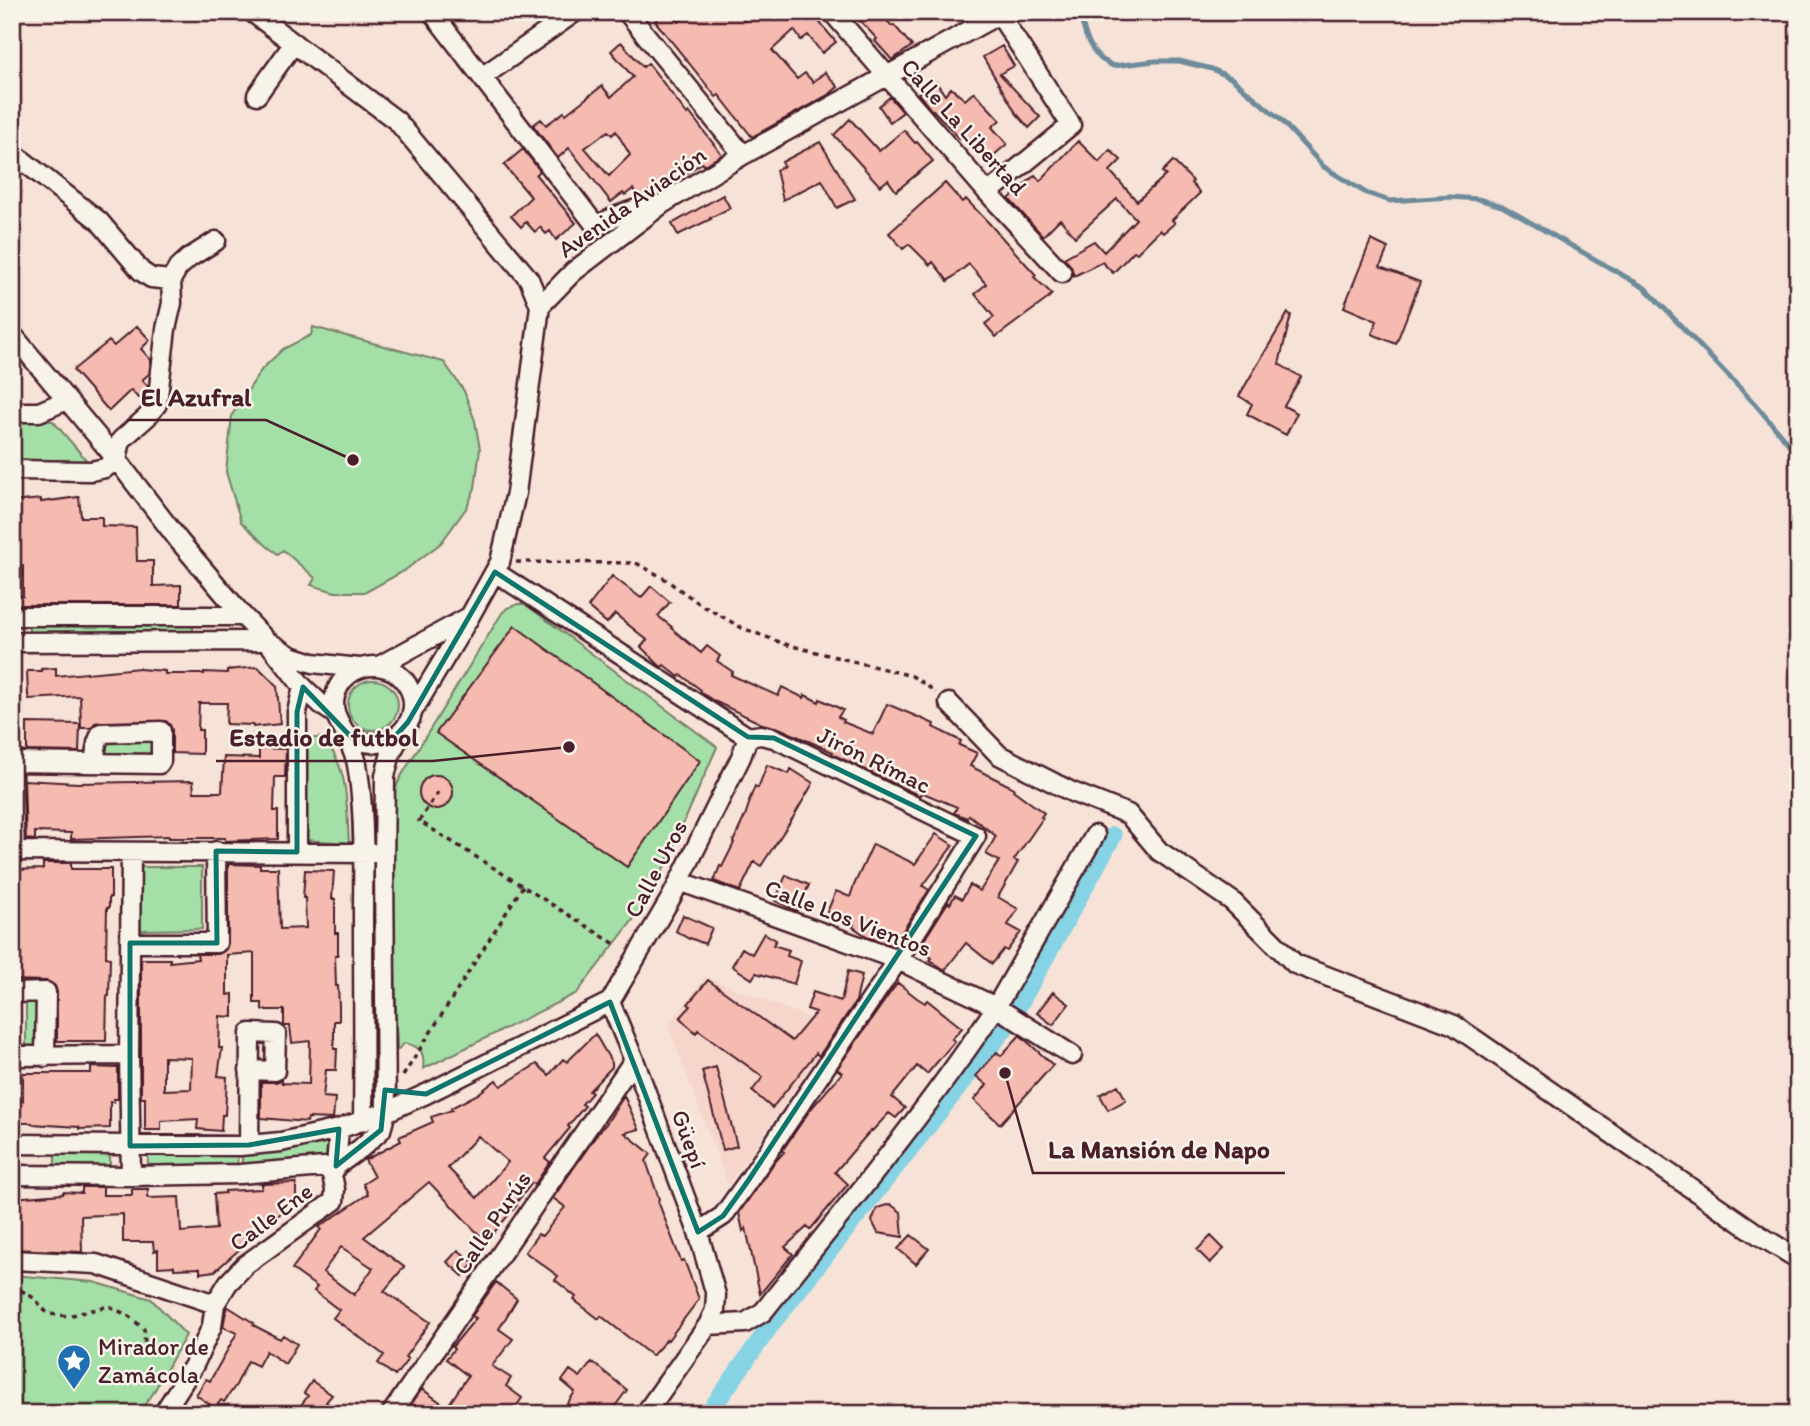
<svg xmlns="http://www.w3.org/2000/svg" width="1810" height="1426" font-family="Itim,sans-serif">
<rect width="100%" height="100%" fill="#f6e2d7"/>
<filter id="ink" filterUnits="userSpaceOnUse"><feTurbulence type="fractalNoise" baseFrequency=".0143" numOctaves="2"/><feDisplacementMap in="SourceGraphic" scale="14" xChannelSelector="R" yChannelSelector="G"/><feConvolveMatrix kernelMatrix="1 2 1 2 8 2 1 2 1" color-interpolation-filters="sRGB"/></filter>
<g filter="url(#ink)">
<path fill="#f6d6cb" d="M705 977 838 1029 728 1185 668 1026Z"/>
<path fill="#a3dfa6" stroke="#767f68" stroke-width="2" d="M313 327 444 362 464 391 475 421 480 449 475 488 467 507 441 543 404 571 366 592H335L311 585 315 578 283 550 278 554 268 547 241 522 226 472 232 415 262 369 283 349 311 335Z
M12 420 53 421 88 462 12 461Z
M518 604H525L717 747 652 895 577 993 423 1069C425 1052 421 1047 405 1043L397 1050 391 800 400 778 502 613 507 608Z
M29 624H193V634H29Z
M348 705a25 25 0 1 1 50 0a25 25 0 1 1-50 0Z
M157 736 155 757 101 760 103 739Z
M322 737C350 769 346 803 349 843L304 840V740Z
M141 867H202V929L141 930Z
M368 872H375L377 1101H369Z
M26 999H40V1046H26Z
M328 1139 330 1144 327 1158 242 1166V1153Z
M55 1153H110V1167H55Z
M148 1153H238L237 1167 148 1168Z
M12 1275 94 1282 151 1299 186 1335 152 1395 137 1414H12Z"/>
<g fill="none" stroke-linecap="round" stroke-linejoin="round">
<path stroke="#6d8b9a" stroke-width="5" d="M1082 23 1087 39 1093 50 1101 59 1113 66 1155 61H1179L1212 69 1231 78 1281 120 1324 167 1366 193 1390 201 1450 197 1478 199 1502 206 1645 288 1755 404 1798 455"/>
<path stroke="#85d3e4" stroke-width="18" d="M1019 1005 1113 836
M708 1414 773 1322 1006 1027"/>
</g>
<path fill="#f5bab0" stroke="#4a1f2b" stroke-width="2" fill-rule="evenodd" d="M665 12H671L679 22 690 12H737L744 21 752 12H757L762 18 769 12H811L836 42 822 53 808 35 801 40 794 30 772 50 797 79 805 73 813 82 825 72 838 87 828 95 752 137 719 95 716 97 705 83 655 21Z
M852 12H879L892 26 894 25 912 46 892 60 875 41 877 39Z
M621 42 643 67 648 63 687 114 689 112 722 155 704 165 702 163 660 191 657 186 643 196 638 197 633 189 625 195 623 193 611 202 569 148 558 158 533 125 541 119 546 125 564 112 566 114 602 86 611 97 633 77 611 51ZM608 131 612 135 616 131 630 155 609 176 585 148Z
M1002 46 1014 66 1000 74 1040 117 1029 128 1016 113 983 57Z
M936 82 945 95 951 88 965 100 974 92 1000 120 992 127 1007 144 987 161 965 135 960 139 933 110 932 111 918 93Z
M890 97 903 112 890 122 879 106Z
M850 119 879 151 904 130 915 143 917 142 933 161 896 191 888 180 880 186 834 135Z
M1078 141 1099 162 1110 150 1121 160 1110 171 1137 201 1166 175 1162 172 1173 161 1193 181 1191 183 1200 193 1172 220 1175 223 1163 233 1160 230 1137 253 1134 251 1113 273 1102 262 1074 276 1071 266 1064 258 1094 241 1104 252 1136 219 1117 199 1075 237 1060 219 1043 236 1009 199 1035 175 1040 181Z
M820 142 855 199 837 208 822 180 783 200 776 170 784 166 782 162Z
M523 149 540 171 536 175 576 223 556 240 550 231 546 234 540 227 535 232 526 222 521 227 511 216 531 197 504 165Z
M945 183 962 202 966 199 987 221 1036 275 1034 277 1052 294 1046 300 996 337 985 324 994 317 975 294 986 284 969 264 948 281 933 262 930 265 909 244 903 249 889 233Z
M723 195 730 208 710 218 711 219 678 235 672 224Z
M1371 240 1388 248 1380 267 1420 282 1396 344 1372 334 1377 321 1344 307Z
M1288 313 1291 315 1279 364 1301 377 1284 406 1297 413 1286 435 1247 414 1252 404 1239 396Z
M137 326 150 340 141 349 151 360 149 374 142 380 148 386 147 396 144 398H138L131 390 109 411 73 370 109 341 114 346Z
M79 497 81 517H102V526L136 527 137 561H153V586L181 585V605H15V595L23 596V566L12 567 14 523 12 524V502L41 499V502Z
M612 576 641 598 651 586 670 602 658 616 672 627 671 628 701 653 707 646 720 656 717 661 733 672 731 675 778 696 782 687 804 698 805 695 819 702 820 699 843 710 838 717 844 720 843 722 873 734 887 704 918 717 934 724 933 727 961 741 959 745 977 753 970 766 1014 788 1013 790 1044 813 1041 817 1043 818 1014 860 1018 862 998 897 1018 909 1008 925 1021 932 1007 951 1004 949 992 964 966 943 945 970 930 960 932 958 919 948 948 902 950 904 955 895 962 899 970 885 980 891 999 861 986 854 996 836 969 815 967 818 954 813 957 807 921 792 920 796 832 754 833 752 779 728 762 724 714 701 700 692 701 690 681 675 679 677 664 665 662 667 660 666 641 647 647 640 615 614 607 623 588 607Z
M515 626 700 761 627 867 436 733Z
M258 667 277 686 280 724 253 727V725L226 724 227 703H199L198 730H202V754L172 753V730L170 725 166 721 101 722 95 723 91 728H81L80 696 29 699 28 695 27 671H41V669L56 668V676L139 668V669L165 671V674H204V672L227 673V670Z
M27 723 80 724 79 752 27 751Z
M259 748 286 749 285 777H275L274 811H278V839L225 841V838H169V836L71 839V833L35 832V840L26 839 24 780 78 783 193 781 194 792H222L224 757 259 758Z
M767 765 789 774 791 769 813 783 794 816 761 866 754 862 740 891 714 881 720 866 722 867 734 843 733 842 745 816 750 801H749L755 786 758 788Z
M419 792a17 17 0 1 1 34 0a17 17 0 1 1-34 0Z
M936 834 953 845 923 886 929 890 893 946 868 937 853 927 854 924 827 912 836 891 850 897 854 885 873 844 915 864Z
M43 863H71V869H111V897H109V908H107L106 957 110 958 109 996H107L106 1041H57V992L55 986 46 981 12 980V870L43 869Z
M228 864 260 865V868H278L280 929 306 928 305 898H303L305 870 334 871 332 899H335V933H338V955H335L336 986H338L339 1006V1021H334V1049H337L336 1070H326L323 1097 335 1098 333 1119 308 1118 307 1122 261 1118V1082H275L282 1080V1083L309 1084 310 1041 292 1043 290 1026H284V1010H262V1003H254V953L227 955V995L233 994V1017L220 1016 219 1048H222L218 1076 227 1077 225 1115H222L221 1131 197 1129 198 1119 161 1121V1130H145V1098H141V959H170V962L198 959 197 954H218L226 949 228 943ZM164 1057 192 1058 191 1089 164 1090Z
M786 875 809 885 797 911 775 901Z
M683 915 712 928 705 944 690 938 689 939 676 931Z
M764 933 776 940 773 945 789 950 787 956 801 961 794 984 756 973 752 979 732 966 742 948 752 954Z
M848 971 862 975 856 1001 819 1056 816 1053 772 1108 752 1091 763 1077 698 1030 696 1033 680 1018 691 1006 688 1004 708 980 792 1041 816 1012 807 1009 813 992 841 1001Z
M898 983 917 998 925 1003 927 1000 962 1028 952 1039 955 1041 927 1074 917 1066 892 1097 905 1108 896 1118 889 1113 872 1131 871 1130 835 1172 848 1184 810 1230 807 1227 785 1247 793 1254 760 1294 746 1228 743 1231 739 1213 774 1163 784 1152 782 1151 810 1110 842 1073 837 1069 890 993Z
M1053 992 1069 1004 1053 1025 1037 1013Z
M595 1034 612 1063V1067L589 1091 592 1093 582 1104 585 1106 568 1126 570 1128 545 1158 550 1162 535 1184 532 1183 515 1204 517 1205 486 1242 429 1182 364 1237 404 1267 384 1291 430 1322 405 1357 408 1359 395 1376 378 1363 384 1355 333 1318 339 1310 314 1291 317 1287 292 1269 321 1229 319 1227 368 1194 363 1184 374 1177 365 1160 401 1141 399 1137 433 1122 431 1117 452 1110 451 1108 478 1094 496 1080 501 1086 537 1064 549 1075 563 1059 567 1062ZM478 1136 508 1162 477 1198 448 1168ZM341 1247 373 1268 354 1295 323 1272Z
M1020 1035 1053 1065 1000 1124 974 1100 987 1085 976 1076 997 1052 1001 1056Z
M91 1067 118 1068V1099H114V1102H110V1128L79 1129V1127L32 1124V1123H12V1101H23V1073H91Z
M716 1067 737 1146 723 1150 702 1071Z
M1118 1085 1126 1100 1108 1110 1100 1095Z
M624 1096 639 1129 625 1133 651 1154 646 1161 659 1199 658 1201 681 1261 684 1260 699 1299 668 1340 667 1339 652 1356 601 1316 599 1319 574 1300 576 1297 555 1280 558 1276 525 1252 538 1234 542 1236 565 1207 553 1198 598 1133 606 1124Z
M296 1183V1203H283V1211L215 1271 200 1273V1268L174 1269V1266L158 1267V1250L154 1251 153 1242H123V1214L81 1216 82 1252 12 1249V1198L63 1194V1192L82 1193V1187H103V1195H132V1189H148V1198L179 1197 181 1232 216 1229 214 1194 225 1193V1191L262 1189V1184Z
M890 1204 901 1212 903 1237 878 1233 872 1221 877 1208Z
M911 1235 929 1249 916 1264 898 1249Z
M1211 1236 1224 1249 1210 1263 1197 1250Z
M458 1250 474 1263 463 1276 447 1262Z
M496 1282 517 1299 499 1329 513 1339 492 1366 511 1378 506 1386 522 1398 511 1414H413L408 1409 422 1389 447 1407 468 1376 446 1359 454 1349 452 1347 476 1318 472 1316Z
M227 1306 254 1323 253 1325 280 1339 283 1335 297 1344 285 1364 266 1351 258 1366 248 1361 236 1385 224 1402 221 1400 215 1408 196 1395 206 1379 210 1381 237 1333 223 1327Z
M592 1362 627 1390 609 1414H560L575 1392 562 1381 570 1370 580 1377Z
M312 1381 332 1395 326 1402 341 1414H294L308 1396 304 1393Z"/>
<g fill="none" stroke-linecap="round" stroke-linejoin="round">
<g stroke="#4a1f2b" stroke-width="23">
<path id="minor" d="M252 12 397 121 529 279 540 306
M432 12 596 226C618 215 634 208 658 205
M627 12 743 155
M832 12 988 193 1062 273
M482 77 575 12
M257 95 294 43
M12 152 99 221 141 271 151 278 171 280
M988 193 1071 125 1005 23V12
M12 334 117 460 180 542 243 616 267 641 303 687 323 706 335 714
M12 412H39L67 400
M12 470 91 471 105 468 117 460 121 440 147 417 157 404 166 329 172 303 171 280 178 268 189 258 216 241
M495 572 748 737 741 757 672 896 610 1002
M12 616H243
M12 642 267 641 291 656 313 663 359 668
M379 666 467 618
M949 703 999 755 1072 792 1128 814 1159 851 1232 901 1295 964 1454 1025 1759 1235 1798 1259
M412 712 470 616 500 562 516 493 540 306 573 272 662 204 743 155 1003 12
M345 733C391 766 434 712 402 678 381 656 342 666 335 696 331 713 340 722 346 735 350 743 353 752 356 760 358 768 359 778 360 786 365 830 363 875 363 919 363 986 364 1053 363 1121
M12 762 159 764 161 761V731L101 733 97 743 94 763
M12 774 15 850
M12 851 373 853
M297 852V712L303 687
M679 881 898 960 996 1007 1072 1055
M130 943H217L216 851
M12 993 46 992 45 1057
M610 1002 634 1060 698 1232 716 1295 715 1310 708 1325 645 1414
M12 1056 129 1055
M12 1144 240 1146 281 1142 339 1129 386 1112 426 1094 610 1002
M249 1145 250 1033 276 1034 275 1071 249 1070
M12 1175 131 1176 240 1174 336 1166 360 1149 381 1130 386 1112 384 868 385 776 391 753 402 732
M131 1176 129 1055 131 852
M698 1232 723 1216 748 1181 898 960 976 836 774 738 761 735 748 737
M12 1260 96 1264 215 1304
M708 1325 745 1323 763 1312C843 1212 925 1114 996 1007L1095 835
M163 1414 194 1365 212 1326 215 1304 228 1283 245 1265 334 1201 335 1189 332 1175 336 1166 339 1129
M391 1414 634 1060"/>
</g>
<path stroke="#4a1f2b" stroke-width="3.5" stroke-dasharray="5 5" stroke-linecap="butt" d="M516 562 636 563 662 577 700 604 742 628 788 645 912 676 936 692
M438 792 419 821 618 946
M403 1076 523 886
M12 1285 34 1298 48 1314 68 1316 109 1306 129 1316 144 1329 145 1348
M12 1362H13"/>
<use href="#minor" stroke="#f7f3e8" stroke-width="18"/>
</g>
</g>
<path fill="none" stroke="#0f766e" stroke-width="5" stroke-linejoin="round" d="M495 572 748 737 774 738 976 836 748 1181 723 1216 698 1232 610 1002 426 1094 385 1090 381 1130 336 1166 339 1129 249 1145 130 1146V943H217L216 851 297 852V712L303 687 355 741 392 740 408 722Z"/>
<defs>
<g id="sight-pin" transform="scale(1.75)"><path d="M0 17L-7.5 6A9.5 9.5 0 1 1 7.5 6Z" fill="#1f6fb2" stroke="#f7f3e8"/><path d="M0-6L1.8-2.2L6-1.7L2.9 1.2L3.7 5.4L0 3.3L-3.7 5.4L-2.9 1.2L-6-1.7L-1.8-2.2Z" fill="#fff"/></g>
</defs>
<g fill-rule="evenodd">
<use href="#sight-pin" x="74" y="1361"/>
</g>
<g text-anchor="middle" stroke-width="5" stroke-linejoin="round" paint-order="stroke">
<g font-size="24" fill="#4a1f2b" stroke="#f7f3e8">
<text transform="translate(964 127) rotate(48)" y="8">Calle La Libertad</text>
<text transform="translate(632 202) rotate(-35)" y="8">Avenida Aviación</text>
<text transform="translate(874 760) rotate(26)" y="8">Jirón Rímac</text>
<text transform="translate(656 869) rotate(-62)" y="8">Calle Uros</text>
<text transform="translate(848 918) rotate(21)" y="8">Calle Los Vientos</text>
<text transform="translate(689 1139) rotate(70)" y="8">Güepí</text>
<text transform="translate(271 1217) rotate(-37)" y="8">Calle Ene</text>
<text transform="translate(492 1223) rotate(-56)" y="8">Calle Purús</text>
</g>
<g font-size="24" fill="#4a1f2b" stroke="#f7f3e8" text-anchor="start">
<text x="98" y="1355">Mirador de<tspan x="98" dy="28">Zamácola</tspan></text>
</g>
</g>
<path fill="none" stroke="#4a1f2b" stroke-width="2.5" d="M353 460L266 420H127M569 747L433 761H216M1005 1073L1033 1173H1285"/>
<g fill="#4a1f2b" stroke="#f7f3e8" stroke-width="2.5">
<circle cx="353" cy="460" r="7"/>
<circle cx="569" cy="747" r="7"/>
<circle cx="1005" cy="1073" r="7"/>
</g>
<g font-size="26" text-anchor="middle" font-weight="bold" fill="#4a1f2b" stroke="#f7f3e8" stroke-width="5" stroke-linejoin="round" paint-order="stroke">
<text x="196" y="406">El Azufral</text>
<text x="324" y="746">Estadio de futbol</text>
<text x="1159" y="1158">La Mansión de Napo</text>
</g>
<rect width="1810" height="1426" fill="none" stroke="#f7f3e8" stroke-width="42"/>
<rect x="21" y="21" width="1768" height="1384" fill="none" stroke="#4a1f2b" stroke-width="2.5" filter="url(#ink)"/>
</svg>
